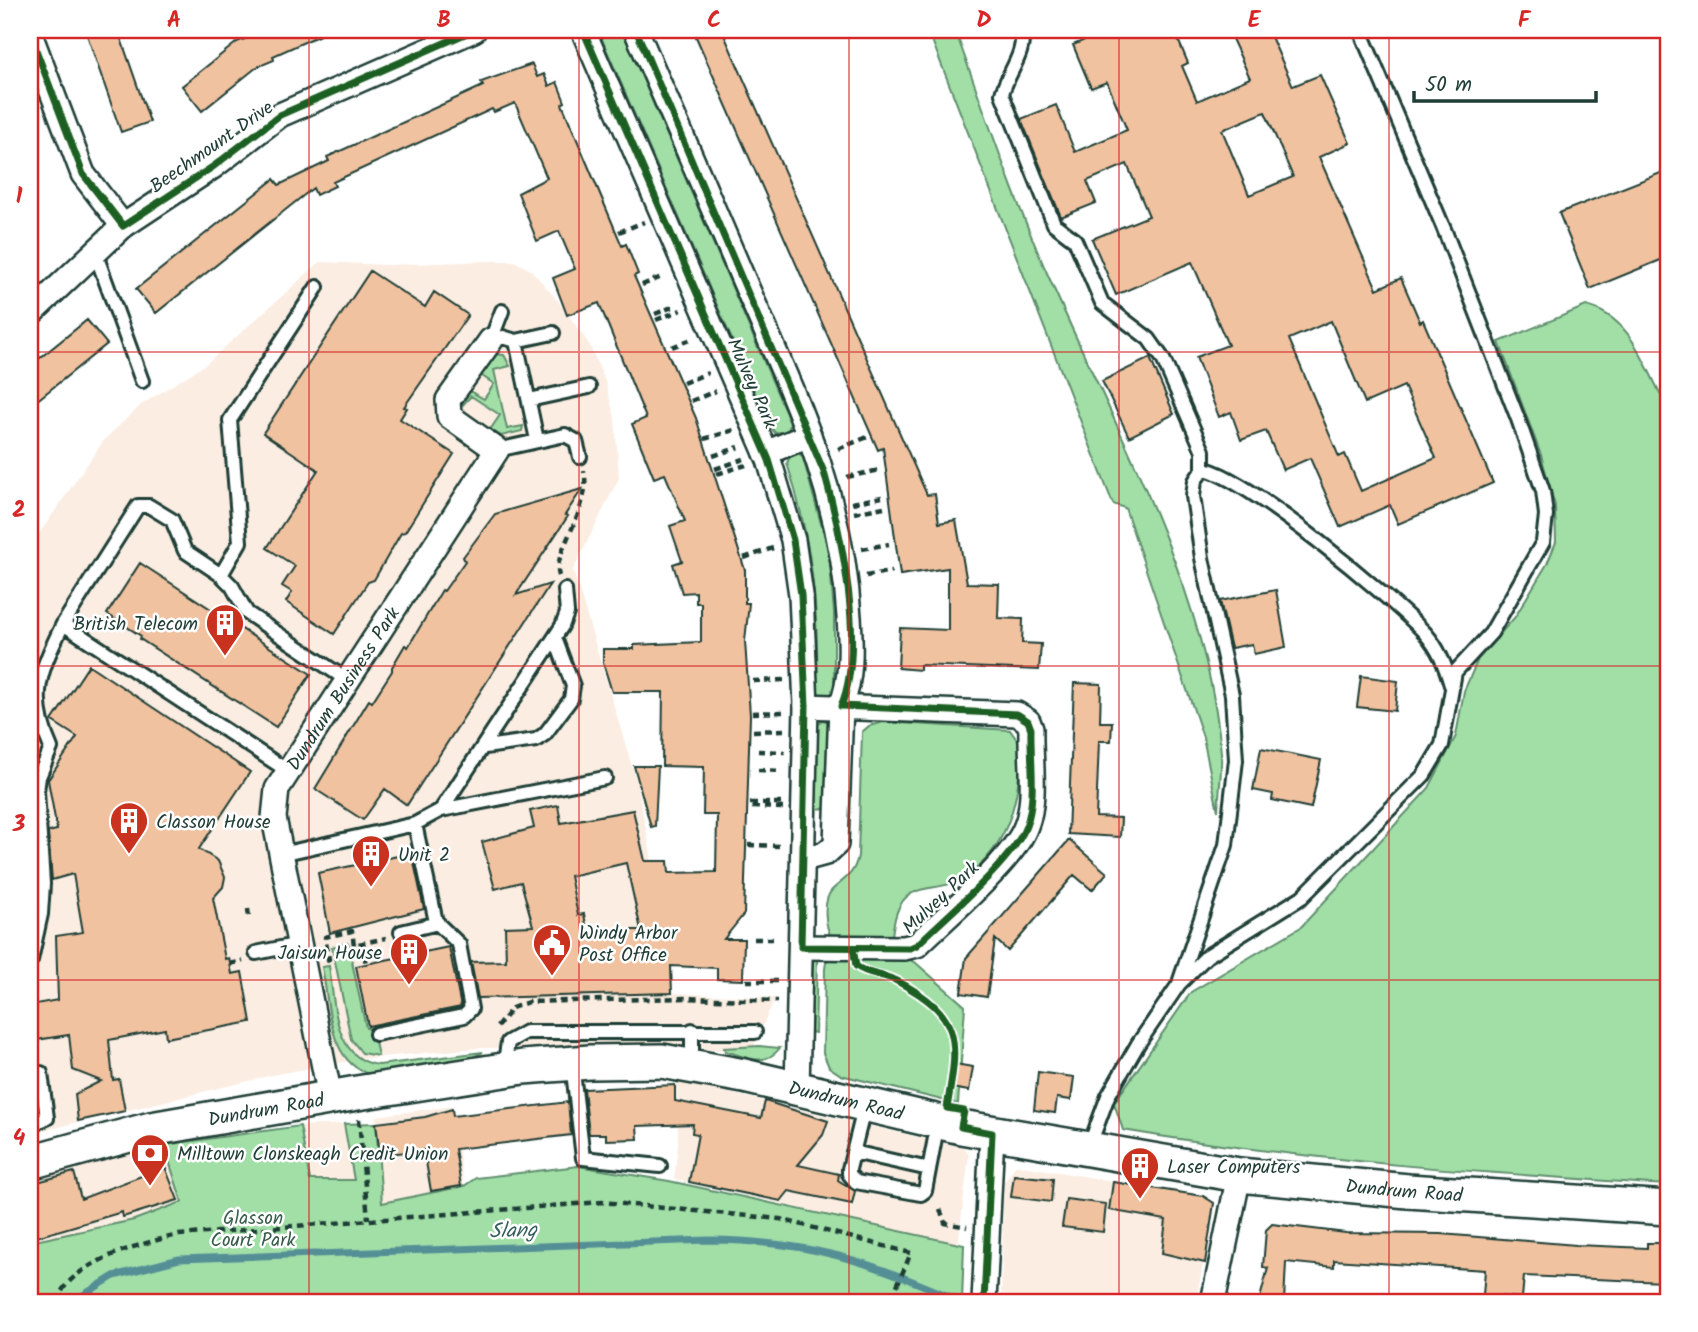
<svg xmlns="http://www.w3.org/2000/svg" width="1698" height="1332" font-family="Kalam,sans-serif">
<rect width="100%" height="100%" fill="#fff"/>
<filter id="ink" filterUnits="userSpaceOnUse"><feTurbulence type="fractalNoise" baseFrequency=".0143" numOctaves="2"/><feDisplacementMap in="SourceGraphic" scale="14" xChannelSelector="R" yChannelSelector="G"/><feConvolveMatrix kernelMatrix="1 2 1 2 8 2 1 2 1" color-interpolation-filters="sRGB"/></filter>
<g filter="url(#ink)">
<path fill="#fbede2" d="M488 261H514L531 270 558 301 589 344 605 381 615 418 619 478 573 570 637 783 671 957 672 993 775 998 752 1050 478 1048 361 1059 277 1074 30 1134V601L39 534 104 440 141 405 206 364 320 262 387 265Z
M677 1081 965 1148 969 1155 958 1245 674 1179 678 1145Z
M452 1106 464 1186 382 1203 376 1116Z
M344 1124 354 1180H309L300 1126Z
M164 1145 184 1198 175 1205 133 1224 30 1244V1180Z
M1016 1165 1203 1196 1214 1203 1196 1302H1001L1004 1182Z"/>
<path fill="#a1dfa7" stroke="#608e6e" stroke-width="2" d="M598 30H622L785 411 790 424 788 431 775 433 767 421Z
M928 30H955C986 115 1014 200 1051 282 1114 426 1209 594 1221 753 1222 772 1219 792 1218 811L1203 737 1125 508 1113 504Z
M1586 306C1629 316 1642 359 1661 395L1668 393V602L1665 604 1668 633V1185C1486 1173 1304 1161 1123 1130L1114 1103 1191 992 1301 927 1429 788 1456 736 1464 691 1478 659 1515 617 1547 564 1556 542 1555 506 1541 455 1499 342Z
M494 354 504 355 510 366 494 370 507 429 523 426 522 431 501 436 490 430 500 415 471 396 459 409 468 390 484 399 494 384 479 374Z
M791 454H800L803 458 829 553 834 613V693L821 697 817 691C819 609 812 541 787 463Z
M822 720 830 722 831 808 811 809 815 728Z
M883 722 1010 730 1020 744C1021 793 1010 845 968 875 934 900 898 870 892 937L832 938C825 927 822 901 832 890 845 878 854 875 858 856L862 732 869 726Z
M348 943 366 1028H372L378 1056 362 1053 351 1039 332 947Z
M834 955 905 958 915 962 965 1006 958 1104 841 1075 829 1067 823 1053 825 969 826 962Z
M817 959 815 1033 811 1032 813 960Z
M329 966C335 1002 333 1060 379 1065L483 1052 468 1060 372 1075C327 1063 330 1005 322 967Z
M759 1046 780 1048C764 1068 747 1057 725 1051L724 1048Z
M376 1123 382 1203 464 1186 476 1178 578 1166 669 1181 964 1245 962 1302H40L30 1259V1242L134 1220 182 1202 164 1145 300 1126 310 1180H354L344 1124Z"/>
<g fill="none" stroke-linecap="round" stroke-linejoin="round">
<path stroke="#558f96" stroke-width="7" d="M72 1302 114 1276 179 1259 709 1240C807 1241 867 1260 955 1299"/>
</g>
<path fill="#f1c2a0" stroke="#1f3d34" stroke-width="2" fill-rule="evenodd" d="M102 30H118L150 122 121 132 87 35Z
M267 30H331L273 56 274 60 257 67 202 111 182 86 237 42Z
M693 30H722L927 495 935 494 939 523 956 520 967 583 999 584 998 618 1023 619 1022 643 1041 644 1039 670 920 665V670L898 668 900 628 948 630V568L900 575 883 448 878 450Z
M1108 30H1174L1188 63 1182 66 1197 101 1250 78 1228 30H1268L1293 86 1320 75 1350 143 1319 157 1377 289 1401 278 1420 322 1423 320 1493 483 1398 524 1390 505 1340 527 1310 458 1283 470 1266 431 1241 440 1231 412 1219 417 1196 357 1228 345 1192 262 1116 295 1092 239 1149 216 1127 164 1087 181 1096 203 1061 217 1021 119 1056 105 1075 152 1127 130 1107 82 1091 88 1073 45ZM1265 112 1293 177 1249 195 1222 130ZM1331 321 1365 403 1404 386 1436 458 1361 491 1345 454 1339 457 1289 339Z
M532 64 537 77 544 74 549 86 557 82 565 102 562 104 603 201 622 246 626 244 638 274 634 276 696 418 745 570V603H749L745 641 750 715 744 914 724 939H744L743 980 717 979V968L671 966 672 993 478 998 471 962 506 961 505 927 533 926 521 882 495 889 482 842 534 828 530 811 558 805 561 823 633 810 645 861H668L669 873 716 872 717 815H703L704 767 662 766 663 692H612L603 663V649H634V645L701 642V603H696V592L682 593 673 564 682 561 670 526 685 521 665 474 654 478 632 424 646 418 599 303 567 315 553 278 575 269 559 231 537 241 518 193 547 178 515 103 494 112 492 109 333 182 335 186 316 195 313 188 156 313 136 289 274 179 279 185 329 161 327 157 483 86 481 82ZM626 863 641 930H587L584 914 578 915 570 876Z
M1663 172 1668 185V257L1590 289 1559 213Z
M370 271 425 307 434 292 468 315 404 407 407 408 400 419 454 454 405 532 401 533 374 580 368 582 334 634 286 602 292 592 282 586 295 566 267 548 318 470 263 433Z
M87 320 107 344 30 406V366Z
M1150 358 1174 414 1129 437 1102 381Z
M582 489 565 515 568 516 516 595 550 584 407 805 385 789 363 820 315 789 369 700 372 702 392 671V667L405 645 408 647 442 590 444 591 465 561 463 557 495 514Z
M140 563 311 674 276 727 140 639 141 636 107 614Z
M1276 590 1286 647 1254 654 1252 644 1231 648 1220 601Z
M89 665 250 772 199 849 218 861 225 877 223 887 213 898 225 959 229 958 232 974 242 972 251 1022 166 1038 165 1029 109 1040 113 1080 119 1079 125 1111 78 1121 75 1094 101 1081 73 1070 69 1035 30 1041V1005L58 1000 56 936 83 932 73 874 52 880 48 832 57 830 48 780 77 737 52 721Z
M1361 676 1398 681 1395 711 1357 707Z
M1074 683 1101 684 1100 722H1112L1111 741H1099L1096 817 1121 818 1120 837 1068 834Z
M1261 748 1321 760 1311 808 1272 800 1273 794 1253 790Z
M634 766H658L655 826 651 827Z
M1069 840 1107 873 1092 890 1074 875 1008 951 995 939 987 997 961 993 966 958Z
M412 853 424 909 330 933 318 873Z
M449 947 461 1007 368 1026 356 966Z
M955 1064 973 1067 969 1091 951 1088Z
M1038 1072 1074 1077 1071 1100 1057 1098 1055 1113 1034 1110Z
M675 1085V1101L761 1118 765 1101 828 1121 823 1135 798 1165 839 1174 838 1180 855 1191 852 1204 789 1191 781 1201 689 1182 698 1134 692 1133 693 1124 637 1126 638 1139 606 1140V1134H589L584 1089Z
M568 1102 571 1135 455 1149 461 1186 431 1191 424 1150 380 1155 376 1123 425 1117 452 1109 453 1116Z
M165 1167 178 1200 123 1217 122 1212 30 1239V1184L74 1172 81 1199Z
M1014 1175 1053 1179 1051 1202 1011 1197Z
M1113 1182 1203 1196 1214 1203 1205 1263 1162 1253 1166 1220 1109 1210Z
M1066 1199 1106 1204 1103 1232 1062 1227Z
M1272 1224 1346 1233 1441 1234 1576 1245 1647 1248V1243H1666L1665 1282 1524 1276 1522 1298 1483 1295 1485 1270 1334 1260V1267L1286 1262 1284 1302H1259L1268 1268 1263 1267 1266 1230Z"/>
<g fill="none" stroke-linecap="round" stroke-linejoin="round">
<g stroke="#1f3d34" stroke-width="18">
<path id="service" d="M1021 30C1027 53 1007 73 1002 94L1054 224 1075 240 1102 303 1149 339 1163 359 1203 451V469
M95 252 142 381
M317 287 230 420 240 542 221 575 232 586 247 613 347 680
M502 311 491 340 503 337 516 341 537 440
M516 341 553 333
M529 400 589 387
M497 450 565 435 576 441 580 457
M221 575 185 551 172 520 149 506H138L63 624 288 771
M565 590 567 613 562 626 441 810 605 778
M485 747 536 740 545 734 571 699 573 686 555 638
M281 854 415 824 441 810
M401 932 438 923
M256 953 300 944
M31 960 41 914 43 884 37 791 39 777 51 748C28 697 40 671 63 624
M1180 980 1226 845 1236 760 1232 695 1202 558 1193 496 1195 481 1203 469C1242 473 1394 600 1425 633 1439 649 1445 665 1451 685
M376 1034 464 1016 471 1009 459 944 436 922 415 824
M572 1063 583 1158 660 1166
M692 1065V1030
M504 1068 508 1042 526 1032H755
M865 1105 849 1169V1174L856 1182 921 1194 925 1191 938 1122
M30 1125 47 1118 41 1073
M1089 1147 1108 1096 1138 1044 1179 984 1207 956 1302 897 1424 775 1442 745 1455 672 1491 633 1543 542 1546 515 1543 491 1518 419 1444 229 1360 30
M853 1152 929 1169"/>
</g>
<g stroke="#1f3d34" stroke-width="28">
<g id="minor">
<path d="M583 30 769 460 793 540 801 595 806 706 797 1088"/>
<path d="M636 30C671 110 705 189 739 269 789 386 842 488 849 617 851 647 852 679 841 706L836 844 826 853 804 859"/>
<path d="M30 34 83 174 123 226"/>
<path d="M30 314 123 226 214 166 280 115 474 30"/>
<path d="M766 453 809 435"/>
<path d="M801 947 904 948 917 945C944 918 1014 860 1026 826 1037 798 1030 759 1031 729L1028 721 1017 714 806 706"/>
<path id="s1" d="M330 1097 274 818 277 789 497 450 449 416 448 400 491 340"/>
<path d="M984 1302 992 1133"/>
<path d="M1213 1302 1239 1175"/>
</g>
</g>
<g stroke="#1f3d34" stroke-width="38">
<g id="secondary">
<path id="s2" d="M30 1162 151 1129 357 1093 523 1067 590 1062 662 1061 744 1076 961 1127 1239 1175 1408 1191 1668 1208"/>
</g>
</g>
<path stroke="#1f3d34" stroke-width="4.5" stroke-dasharray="7 5" stroke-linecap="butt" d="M619 232 644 222
M642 285 664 276
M655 314 677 305
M656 320 681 310
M672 347 694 338
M683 383 708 373
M691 401 716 391
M704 439 734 430
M838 449 870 436
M713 456 739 447
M715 469 744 459
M717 474 746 465
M847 477 880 470
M852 503 882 497
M854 513 884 507
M862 549 889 544
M744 558 773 548
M559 576C551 553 593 508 584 471
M866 576 892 571
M753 681 784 680
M752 713 783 712
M753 731 784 730
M758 751 785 752
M758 770 781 771
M750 803H781
M752 807 783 808
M748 845 782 846
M248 909 249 917
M754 939H778
M362 943 366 964
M326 960 329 959 325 937 352 931 354 945 386 938
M230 964 243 961
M746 981H777
M497 1027 512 1008 528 1002 685 998 778 1001
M359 1119 368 1219
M940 1209 945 1223 967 1227
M57 1302C67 1263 144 1242 179 1235L602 1202 780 1219 911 1253 890 1302"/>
<use href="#service" stroke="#fff" stroke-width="12"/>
<use href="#minor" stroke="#fff" stroke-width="23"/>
<use href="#secondary" stroke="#fff" stroke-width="33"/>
<g stroke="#fff" stroke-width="11">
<path id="cycleway" d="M583 30 769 460 793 540 801 595 806 706 801 947 910 948 917 945C944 918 1014 860 1026 826 1037 798 1030 759 1031 729L1028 721 1017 714 841 706C866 647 841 533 824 472L636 30
M30 34 83 174 123 226 214 166 280 115 474 30
M853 948 856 966C868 975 883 974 897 981 964 1016 958 1042 947 1108L964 1111 961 1127 992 1133 984 1302"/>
</g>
<use href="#cycleway" stroke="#1b5e20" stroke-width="7"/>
</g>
</g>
<path fill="none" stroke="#d62828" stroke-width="2" stroke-opacity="0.55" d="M309 30V1302M579 30V1302M849 30V1302M1119 30V1302M1389 30V1302M30 352H1668M30 666H1668M30 980H1668"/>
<defs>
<g id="building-pin" transform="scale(2.0125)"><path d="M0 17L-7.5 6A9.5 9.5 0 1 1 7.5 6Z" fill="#c8321e" stroke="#fff"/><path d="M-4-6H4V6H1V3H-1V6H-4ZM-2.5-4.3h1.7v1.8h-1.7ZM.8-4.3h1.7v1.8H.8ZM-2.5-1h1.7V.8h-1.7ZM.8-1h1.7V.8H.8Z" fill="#fff"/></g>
<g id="civic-pin" transform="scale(2.0125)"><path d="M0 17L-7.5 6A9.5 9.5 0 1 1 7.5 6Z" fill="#c8321e" stroke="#fff"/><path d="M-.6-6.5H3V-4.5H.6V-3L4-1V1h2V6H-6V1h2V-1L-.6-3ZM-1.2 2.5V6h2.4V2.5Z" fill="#fff"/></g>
<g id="bank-pin" transform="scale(2.0125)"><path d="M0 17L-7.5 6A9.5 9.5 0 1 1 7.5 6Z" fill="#c8321e" stroke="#fff"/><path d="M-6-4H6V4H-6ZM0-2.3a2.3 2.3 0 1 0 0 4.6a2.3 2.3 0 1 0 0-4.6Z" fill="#fff"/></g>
</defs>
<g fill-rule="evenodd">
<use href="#building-pin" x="225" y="623"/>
<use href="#building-pin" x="129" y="821"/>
<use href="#building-pin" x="371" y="854"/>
<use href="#civic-pin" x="552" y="943"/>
<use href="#building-pin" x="409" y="952"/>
<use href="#bank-pin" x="150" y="1153"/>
<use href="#building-pin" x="1140" y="1166"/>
</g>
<g text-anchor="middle" stroke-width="5" stroke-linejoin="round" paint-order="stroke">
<g font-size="19" fill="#1f3d34" stroke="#fff">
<text transform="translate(211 146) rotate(-35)" y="7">Beechmount Drive</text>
<text transform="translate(753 383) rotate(66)" y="7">Mulvey Park</text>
<text dy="7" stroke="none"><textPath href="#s1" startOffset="434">Dundrum Business Park</textPath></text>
<text transform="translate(940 897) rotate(-43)" y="7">Mulvey Park</text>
<text dy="7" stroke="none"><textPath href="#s2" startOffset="830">Dundrum Road</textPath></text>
<text dy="7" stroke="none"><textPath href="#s2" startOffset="242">Dundrum Road</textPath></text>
<text dy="7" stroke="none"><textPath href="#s2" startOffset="1396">Dundrum Road</textPath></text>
</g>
<g font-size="19" fill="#1f3d34" stroke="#fff" text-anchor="start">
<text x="198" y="630" text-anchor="end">British Telecom</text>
<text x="156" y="828">Classon House</text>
<text x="398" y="861">Unit 2</text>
<text x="579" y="939">Windy Arbor<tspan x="579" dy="22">Post Office</tspan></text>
<text x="382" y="959" text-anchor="end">Jaisun House</text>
<text x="177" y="1160">Milltown Clonskeagh Credit Union</text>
<text x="1167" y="1173">Laser Computers</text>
</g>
<g font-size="19" fill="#395d4b" stroke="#fff">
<text x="253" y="1224">Glasson<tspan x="253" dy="22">Court Park</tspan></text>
</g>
<g font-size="21" font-style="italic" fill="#365f5d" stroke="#fff">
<text transform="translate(513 1230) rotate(-2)" y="7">Slang</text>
</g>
</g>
<rect width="1698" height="1332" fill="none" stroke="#fff" stroke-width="77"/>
<path d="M1414 91v10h182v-10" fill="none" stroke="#1f3d34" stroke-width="3.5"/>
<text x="1425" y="91" font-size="21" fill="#1f3d34" stroke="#ffffff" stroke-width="5" paint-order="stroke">50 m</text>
<rect x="38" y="38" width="1622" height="1256" fill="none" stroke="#d62828" stroke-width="2.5"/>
<g font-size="23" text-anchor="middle" font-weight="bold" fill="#d62828">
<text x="174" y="27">A</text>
<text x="444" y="27">B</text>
<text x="714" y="27">C</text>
<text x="984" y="27">D</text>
<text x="1254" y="27">E</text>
<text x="1524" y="27">F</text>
<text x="19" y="203">1</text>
<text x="19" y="517">2</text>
<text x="19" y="831">3</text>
<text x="19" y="1145">4</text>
</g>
</svg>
